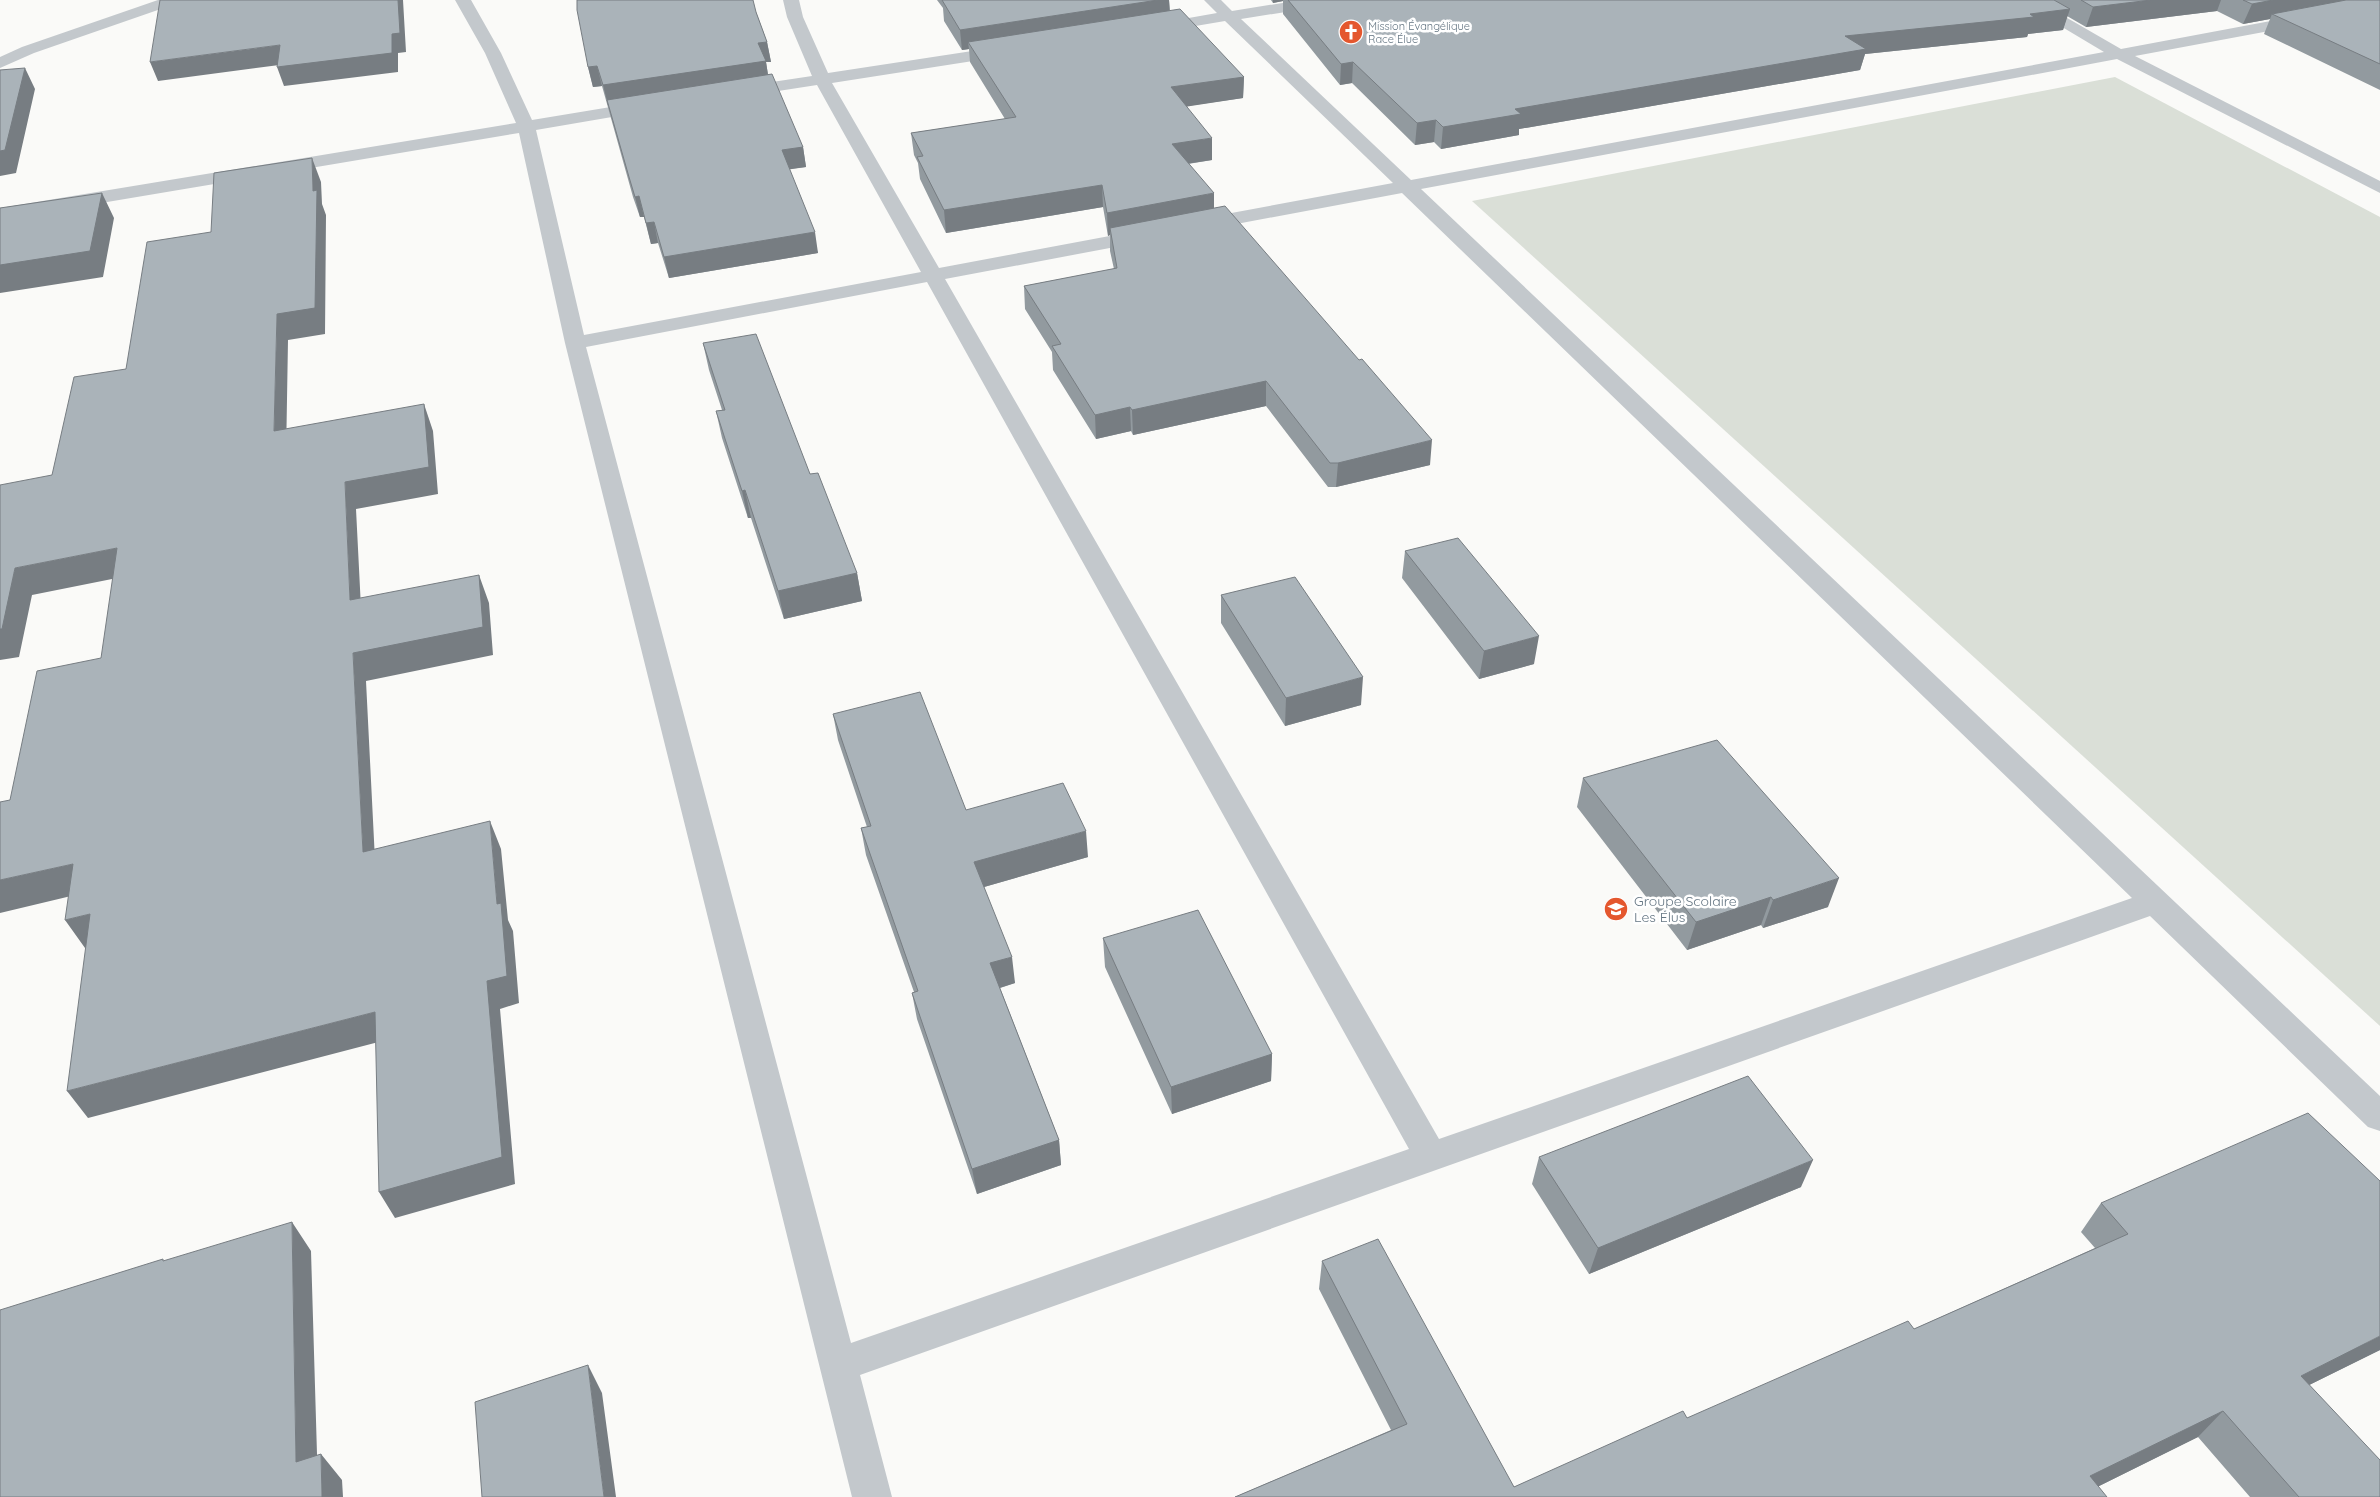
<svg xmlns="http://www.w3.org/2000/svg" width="2380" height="1497" font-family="Quicksand,sans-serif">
<rect width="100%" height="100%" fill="#fafaf8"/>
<path fill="#dadfd7" d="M2115 77 2380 217V1026L1472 201Z"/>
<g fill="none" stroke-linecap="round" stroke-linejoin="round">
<path fill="#c3c8cc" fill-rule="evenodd" d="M158 0H181L178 3 34 53 0 68V57L22 47Z
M455 0H471L501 53 532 120 647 101 653 102 655 106 653 110 647 111 536 130 584 335 921 272 817 85 739 97 733 96 731 92 733 88 739 87 812 76 787 17 783 0H799L803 17 828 73 1005 46 1011 48 1013 51 1005 56 832 83 939 268 1147 229 1154 231 1156 235 1154 239 1147 241 945 279 1439 1139 2132 898 1402 193 1199 231 1192 229 1190 225 1192 221 1199 219 1393 183 1225 21 1154 33 1149 31 1146 28 1149 25 1217 13 1204 0H1221L1232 11 1301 0H1338L1330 5 1241 19 1411 180 2104 52 2017 0H2036L2121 49 2302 15 2307 17 2310 20 2307 23 2302 25 2135 56 2380 181V193L2117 59 1421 189 2380 1096V1131L2368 1127 2150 916 860 1375 892 1497H852L565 343 519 133 0 220V208L516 123 485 53ZM927 282 1409 1149 851 1343 586 347Z"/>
</g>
<path fill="#929a9f" d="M937 0H1169L1170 11 1244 77 1243 98 1187 106 1212 160 1188 164 1214 208 1430 465 1336 487H1328L1266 406 1133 435 1131 431 1096 439 1053 370 1052 352 1025 309 1024 286 1114 269 1110 251V235L1108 236 1103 207 946 233 920 179 918 163 914 155 911 133 1005 119 970 62 969 49 962 50 944 21 943 8Z
M1271 0H2380V90L2264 34 2270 19 2243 24 2217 11 2086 27 2067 16 2063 30 2028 34 2027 37 1865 54 1860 70 1519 129V135L1441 149 1434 142 1415 145 1352 83 1340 85 1283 14V1L1273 3Z
M756 12 767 42 771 62H766L768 75 803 147 806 167 789 169 818 253 669 278 658 243 651 244 644 217H640L633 197 602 86 593 87 588 67Z
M703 343 810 474 857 573 862 601 784 619 751 518H748L722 438 716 411 722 410 709 370Z
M1405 551 1534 664 1479 679 1402 578Z
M1221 595 1361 705 1285 726 1221 623Z
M833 714 966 810 1088 857 984 887 1015 983 1000 988 1059 1140 1061 1165 977 1194 917 1019 912 993 914 992 866 855 861 828 867 827 838 740Z
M1583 778 1828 907 1763 928 1761 925 1687 950 1577 807Z
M1103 938 1272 1054 1271 1081 1172 1114 1105 967Z
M1539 1157 1801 1187 1589 1274 1532 1184Z
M2101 1203 2380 1350 2309 1385 2380 1497H2250L2198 1437 2099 1486 1235 1497 1391 1430 1319 1289 1322 1261 1514 1487 1687 1418 1914 1329 2095 1248 2081 1232Z"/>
<path fill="#777d82" d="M398 0H403L406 52 398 53V72L284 86 277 67 392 34Z
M1158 0H1169L1170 18 968 42 969 49 962 50 960 30Z
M1273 0H1283V1L1273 3Z
M2151 0H2221L2217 11 2086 27 2093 7Z
M2273 0H2370L2272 14 2270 19 2243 24 2252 4Z
M2070 9 2063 30 2028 34 2027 37 1865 54 1860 70 1519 129V135L1441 149 1443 127 1515 109 1845 36Z
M767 42 771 62H766L769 81 608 105 603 85 758 43Z
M280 45 287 64 158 81 150 62Z
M1353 62 1352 83 1340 85 1341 64Z
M597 66 602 86 593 87 588 67Z
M25 68 35 89 16 173 0 176V151Z
M1244 77 1243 98 1171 109V87Z
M1436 120 1434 142 1415 145 1417 123Z
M1212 138V160L1172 166V144Z
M803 147 806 167 785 170 782 150Z
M312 158 321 182 322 204 326 215 325 334 288 340 286 458 274 431 277 314 313 191Z
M1102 185 1103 207 946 233 944 210Z
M102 193 114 218 103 277 0 293V265Z
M1214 193V216L1110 228V235L1108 236 1107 213Z
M639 196 644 217H640L635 197Z
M654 222 658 243 651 244 646 223Z
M815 232 818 253 669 278 664 257Z
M1266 381V406L1133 435 1132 410Z
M424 404 433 431 438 494 356 509 362 628 350 600 345 482Z
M1130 407 1131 431 1096 439 1095 415Z
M1432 440 1430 465 1336 487 1338 463Z
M745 490 751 518H748L742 491Z
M117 548 132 575 32 595 19 657 0 660V629L15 568Z
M857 573 862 601 784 619 778 591Z
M479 575 489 603 493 655 366 681 376 880 363 852 353 653Z
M1539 636 1534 664 1479 679 1484 651Z
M1363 677 1361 705 1285 726 1286 698Z
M490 821 501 849 508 920 513 931 519 1003 500 1009 515 1184 395 1218 379 1192 487 981 497 904Z
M1086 831 1088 857 977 889 974 862Z
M73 864 92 891 0 913V880Z
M1839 878 1828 907 1763 928 1773 900Z
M1771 897 1761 925 1687 950 1696 922Z
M90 914 109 942 85 948 65 920Z
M1012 957 1015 983 993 990 990 963Z
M375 1012 390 1039 88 1118 67 1091Z
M1272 1054 1271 1081 1172 1114 1171 1087Z
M1059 1140 1061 1165 977 1194 972 1169Z
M1813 1160 1801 1187 1589 1274 1598 1248Z
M292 1222 311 1251 318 1488 296 1462Z
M2380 1336V1350L2275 1402 2301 1376Z
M588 1365 602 1393 616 1497H604Z
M2223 1411 2198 1437 2077 1497 2090 1476Z
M321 1454 342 1480 343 1497H322Z"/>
<path fill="#aab3b9" stroke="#777d82" d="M160 0H398L400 33 392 34V53L277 67 280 45 150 62Z
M577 0H753L756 12 767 42 758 43 766 61 603 85 597 66 588 67 577 10Z
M942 0H1158L960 30Z
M1288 0H2054L2070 9 2030 14 2034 17 1845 36 1866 49 1515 109 1521 114 1443 127 1436 120 1417 123 1353 62 1341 64Z
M2081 0H2151L2093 7Z
M2243 0H2273L2252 4Z
M2346 0H2380V64L2272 14Z
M1180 9 1244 77 1171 87 1212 138 1172 144 1214 193 1107 213 1102 185 944 210 917 157 923 156 911 133 1016 117 968 42Z
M25 68 5 150 0 151V70Z
M772 74 803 147 782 150 815 232 664 257 654 222 646 223 639 196 635 197 629 177 607 100Z
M312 158 313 191 317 190 315 308 277 314 274 431 424 404 429 467 345 482 350 600 479 575 483 627 353 653 363 852 490 821 497 904 501 903 507 976 487 981 502 1157 379 1192 375 1012 67 1091 90 914 65 920 73 864 0 880V802L10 800 37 671 101 658 117 548 15 568 2 629H0V485L52 475 74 377 126 369 147 242 211 232 214 173Z
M102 193 90 251 0 265V208Z
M1225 206 1359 360 1362 359 1432 440 1338 463H1330L1266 381 1132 410 1130 407 1095 415 1052 346 1061 344 1024 286 1117 268 1110 228Z
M756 334 810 474 818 473 857 573 778 591 745 490 742 491 716 411 725 410 703 343Z
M1458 538 1539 636 1484 651 1405 551Z
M1295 577 1363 677 1286 698 1221 595Z
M920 692 966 810 1063 783 1086 831 974 862 1012 957 990 963 1059 1140 972 1169 912 993 918 991 861 828 871 826 833 714Z
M1717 740 1839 878 1773 900 1771 897 1696 922 1583 778Z
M1198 910 1272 1054 1171 1087 1103 938Z
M1748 1076 1813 1160 1598 1248 1539 1157Z
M2308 1113 2380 1181V1336L2301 1376 2380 1460V1497H2299L2223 1411 2090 1476 2107 1497H1235L1407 1424 1322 1261 1378 1239 1514 1487 1683 1411 1687 1418 1908 1321 1914 1329 2128 1234 2101 1203Z
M292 1222 296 1462 321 1454 322 1497H0V1310L163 1259V1261Z
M588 1365 604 1497H482L475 1402Z"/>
<defs>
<g id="church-disc" transform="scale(1.25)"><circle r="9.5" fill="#e4572e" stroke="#fff"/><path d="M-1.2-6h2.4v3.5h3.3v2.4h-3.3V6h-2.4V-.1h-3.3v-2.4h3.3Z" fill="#fff"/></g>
<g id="school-disc" transform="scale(1.25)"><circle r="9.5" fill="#e4572e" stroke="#fff"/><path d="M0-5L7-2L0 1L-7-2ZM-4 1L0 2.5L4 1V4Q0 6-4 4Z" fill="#fff"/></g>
</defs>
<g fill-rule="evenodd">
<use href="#church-disc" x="1351" y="32"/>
<use href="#school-disc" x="1616" y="909"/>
</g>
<g text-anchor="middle" stroke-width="5" stroke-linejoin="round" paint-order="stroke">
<g font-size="11" fill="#657683" stroke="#fff" text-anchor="start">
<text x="1368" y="30">Mission Évangélique<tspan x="1368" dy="13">Race Élue</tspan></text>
</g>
<g font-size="14" fill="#657683" stroke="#fff" text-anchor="start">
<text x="1634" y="906">Groupe Scolaire<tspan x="1634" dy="16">Les Élus</tspan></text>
</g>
</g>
</svg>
